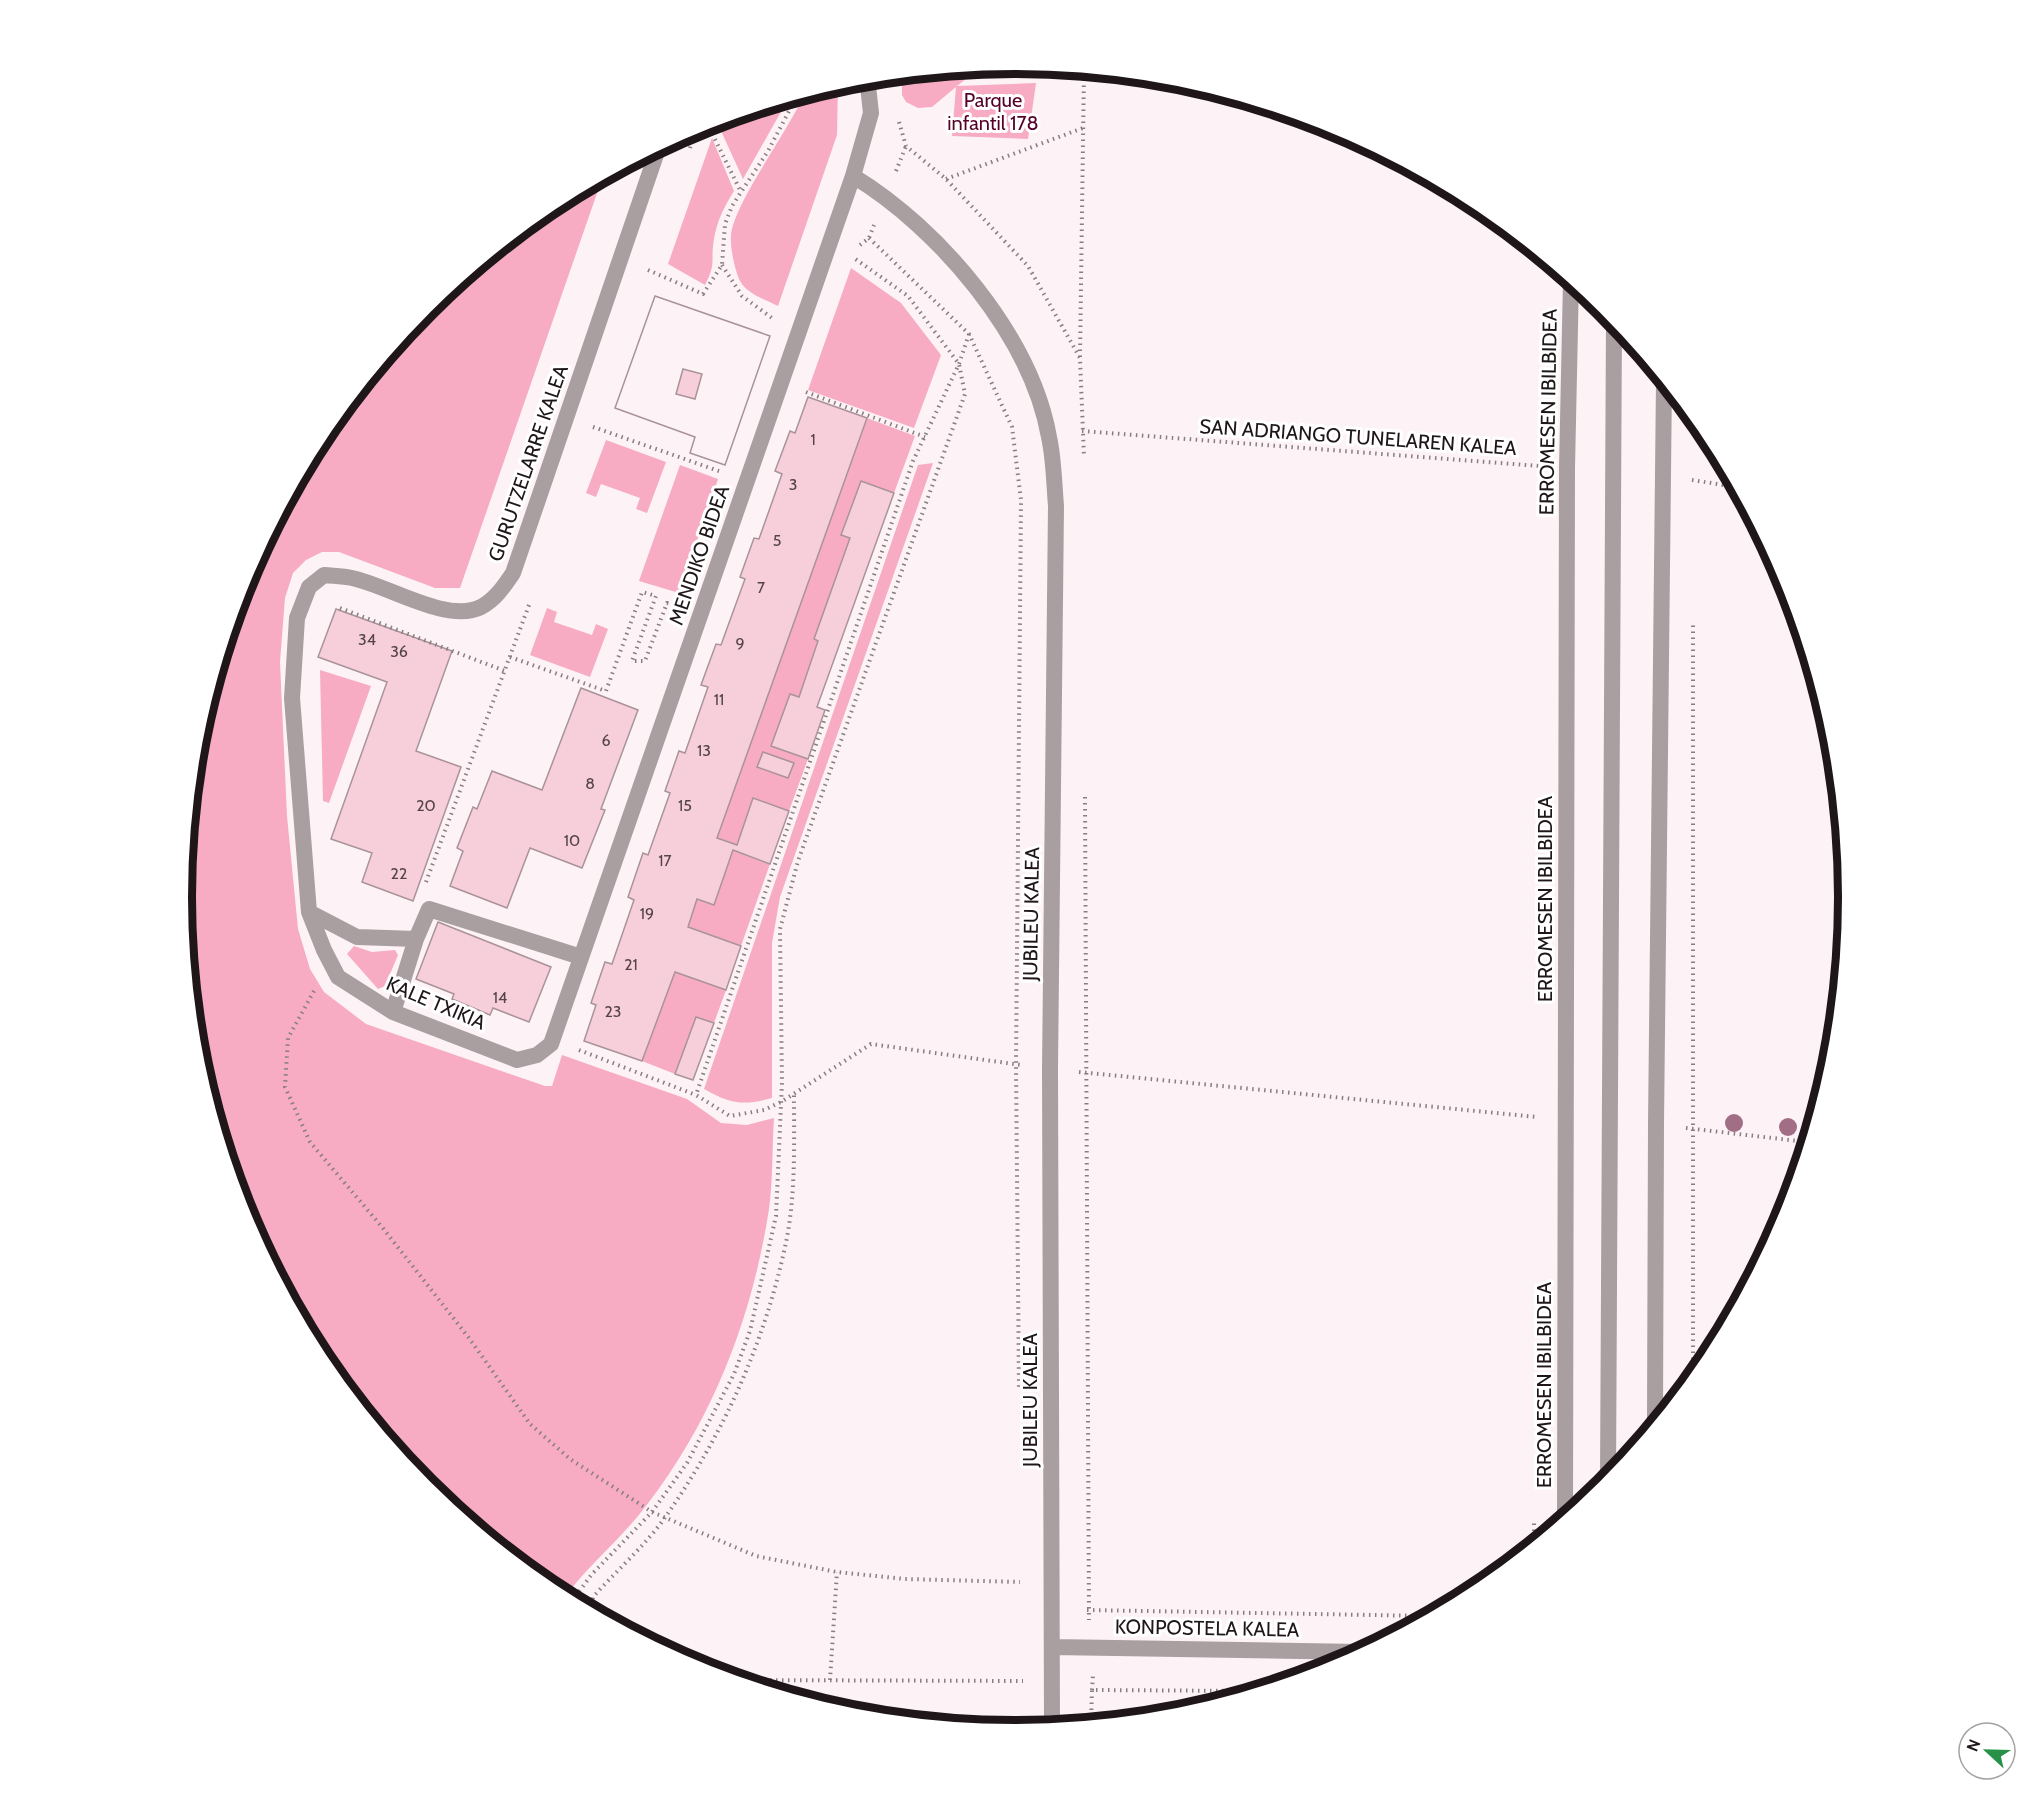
<svg xmlns="http://www.w3.org/2000/svg" width="2029" height="1793" font-family="Cabin,sans-serif">
<rect width="100%" height="100%" fill="#fdf3f6"/>
<path fill="#f7acc3" d="M1015 63 1032 65V78H967L957 86 1036 83 1028 139 952 136 956 87 932 107 918 108 906 102 902 95V77L906 74Z
M838 83 837 135 778 306C766 300 747 294 740 281 735 271 730 248 731 236 733 204 789 131 804 94Z
M782 110 743 179 716 120 744 112Z
M712 138 734 191C724 207 717 221 714 239 710 261 717 262 705 285L668 264Z
M603 176 460 588H435L339 552H322L306 560 293 573 285 598 280 662 287 816 298 929 310 969 324 992 366 1024 545 1086H552L562 1055 687 1099 721 1123 747 1125 774 1118C772 1148 773 1179 769 1209 752 1320 710 1428 638 1516 615 1544 587 1567 565 1597L551 1589 425 1486 321 1359 244 1215 197 1059 181 896 197 734 245 577 322 433 425 307 552 203Z
M851 268 901 303 941 355 914 428 808 390Z
M867 418 915 436 894 493 861 481 841 534 850 538 814 639 818 641 799 697 790 694 772 746 808 759 789 811 753 798 737 845 717 838Z
M606 440 666 462 647 513 636 509 640 498 601 484 596 497 586 493Z
M933 463 780 897 772 943V1098C742 1106 731 1104 704 1089L918 465Z
M680 465 718 479 679 593 639 581Z
M547 608 557 612 554 622 592 635 596 624 608 629 590 677 530 655Z
M320 670 371 686 329 803 323 801Z
M733 850 770 864 741 946 688 927 697 899 714 904Z
M354 946 372 952 395 950 398 955 385 986 378 989 347 954Z
M675 972 726 990 714 1023 675 1074 642 1061Z"/>
<path fill="#f7cfda" stroke="#a99399" stroke-width="1.5" fill-rule="evenodd" d="M781 101 782 110 744 112Z
M655 296 770 336 725 465 690 453 695 437 615 408ZM683 369 702 374 695 399 676 394Z
M655 296 770 336 725 465 690 453 695 437 615 408Z
M808 397 867 418 717 838 737 845 753 798 789 811 770 864 733 850 714 905 697 899 688 927 741 946 726 990 675 972 642 1061 584 1041 596 1005 591 1003 605 962 612 964 634 900 628 897 643 853 648 855 670 793 665 791 679 751 685 753 708 687 701 685 716 644 721 645 745 579 740 577 754 538 759 539 782 474 775 471 790 431 795 433Z
M861 481 894 493 817 707 825 710 808 759 771 746 790 694 799 697 818 641 814 639 850 538 841 535Z
M336 609 452 651 416 751 461 767 413 901 362 882 372 853 331 839 387 682 318 657Z
M581 688 638 710 601 809 605 810 582 868 530 848 507 908 450 886 463 851 457 848 473 807 477 809 492 771 542 790Z
M763 752 794 763 788 778 757 767Z
M438 922 551 967 529 1022 493 1008 490 1015 452 999 454 994 416 979Z
M696 1017 714 1023 693 1080 675 1074Z"/>
<g fill="none" stroke-linecap="round" stroke-linejoin="round">
<path stroke="#877e81" stroke-width="4" stroke-dasharray="1.5 4.5" stroke-linecap="butt" d="M899 122 906 146 946 179 1028 266 1080 358 1084 457
M707 123 741 192
M690 148 697 126
M896 171 906 146
M946 179 1083 128
M869 238 969 334 1012 427 1021 500 1016 1064 1019 1391
M860 245 869 238 874 225
M722 265 742 296 772 318
M648 270 703 294 722 265 725 224 732 206 768 151 797 96
M969 334 959 364 913 461 696 1095 730 1116 764 1110 781 1102 871 1044 1021 1065
M1080 357 1084 70
M806 392 925 437
M593 427 719 471
M1082 431 1539 466
M1692 480 1736 487
M340 608 505 671
M510 657 606 691 642 592 656 596 632 661H645L667 603 674 605
M1085 797 1089 1620
M426 882 529 605
M314 991 288 1038 285 1087 310 1142 382 1227 469 1338 530 1424 570 1459 652 1512 756 1556 837 1572 905 1579 1020 1582
M579 1050 696 1095
M1079 1072 1537 1117
M1686 1128 1807 1142
M1693 1377V625
M1534 1543V1521
M572 1601 592 1574 652 1512 687 1463 734 1374 750 1331 776 1216 782 1083 780 929 798 861 965 394 959 364 908 296 854 258
M1087 1610 1428 1616
M591 1611 593 1597C617 1570 646 1545 666 1516 723 1435 764 1344 785 1247 796 1198 794 1144 794 1093
M740 1680 1023 1681
M830 1680 837 1572
M1092 1690 1093 1675
M1091 1722 1092 1690 1254 1691"/>
<path stroke="#a99fa1" stroke-width="16" d="M1608 1480 1614 319"/>
<path stroke="#a99fa1" stroke-width="16" d="M659 146 513 573C504 586 496 599 481 607 447 624 387 585 352 578 343 576 333 576 324 575L309 587 297 618 292 698 309 912 324 950 338 977 393 1012 517 1060 537 1055 551 1044 853 176 871 113 867 77
M853 176C939 228 1031 336 1049 437 1054 460 1054 483 1056 506L1050 1069 1052 1726
M309 912 357 937 416 939
M393 1012 416 939 429 909 581 957
M1655 1423 1656 1124 1664 381
M1565 1518 1567 468 1571 280
M1052 1647 1361 1652"/>
</g>
<g fill="#a16e86">
<circle cx="1734" cy="1123" r="9"/>
<circle cx="1788" cy="1127" r="9"/>
</g>
<g text-anchor="middle" stroke-width="6" stroke-linejoin="round" paint-order="stroke">
<g font-size="16" fill="#544449">
<text x="813" y="445">1</text>
<text x="793" y="490">3</text>
<text x="777" y="546">5</text>
<text x="761" y="593">7</text>
<text x="367" y="645">34</text>
<text x="740" y="649">9</text>
<text x="399" y="657">36</text>
<text x="719" y="705">11</text>
<text x="606" y="746">6</text>
<text x="704" y="756">13</text>
<text x="590" y="789">8</text>
<text x="426" y="811">20</text>
<text x="685" y="811">15</text>
<text x="572" y="846">10</text>
<text x="665" y="866">17</text>
<text x="399" y="879">22</text>
<text x="647" y="919">19</text>
<text x="631" y="970">21</text>
<text x="500" y="1003">14</text>
<text x="613" y="1017">23</text>
</g>
<g font-size="20" fill="#56012a" stroke="#fff">
<text x="993" y="107">Parque<tspan x="993" dy="23">infantil 178</tspan></text>
</g>
<g font-size="20" fill="#1e1619" stroke="#fff">
<text transform="translate(1548 412) rotate(-89)" y="7">ERROMESEN IBILBIDEA</text>
<text transform="translate(1358 437) rotate(4)" y="7">SAN ADRIANGO TUNELAREN KALEA</text>
<text transform="translate(528 463) rotate(-71)" y="7">GURUTZELARRE KALEA</text>
<text transform="translate(699 555) rotate(-71)" y="7">MENDIKO BIDEA</text>
<text transform="translate(1545 899) rotate(-90)" y="7">ERROMESEN IBILBIDEA</text>
<text transform="translate(1031 914) rotate(-89)" y="7">JUBILEU KALEA</text>
<text transform="translate(436 1003) rotate(23)" y="7">KALE TXIKIA</text>
<text transform="translate(1544 1385) rotate(-90)" y="7">ERROMESEN IBILBIDEA</text>
<text transform="translate(1030 1400) rotate(-90)" y="7">JUBILEU KALEA</text>
<text transform="translate(1207 1628) rotate(1)" y="7">KONPOSTELA KALEA</text>
</g>
</g>
<path d="M0 0H2029V1793H0ZM192 897a823 823 0 1 1 1646 0a823 823 0 1 1-1646 0Z" fill="#fff" fill-rule="evenodd"/>
<path fill="none" stroke="#1e1619" stroke-width="8" d="M192 897a823 823 0 1 1 1646 0a823 823 0 1 1-1646 0Z"/>
<g transform="translate(1987 1751) rotate(292)"><circle r="28" fill="#ffffff" stroke="#a5a2a3" stroke-width="1.5"/>
<path d="M0-4.5L10 22L0 15L-10 22Z" fill="#279148"/>
<text y="-9" font-size="16" font-weight="bold" text-anchor="middle" fill="#1e1619">N</text>
</g>
</svg>
